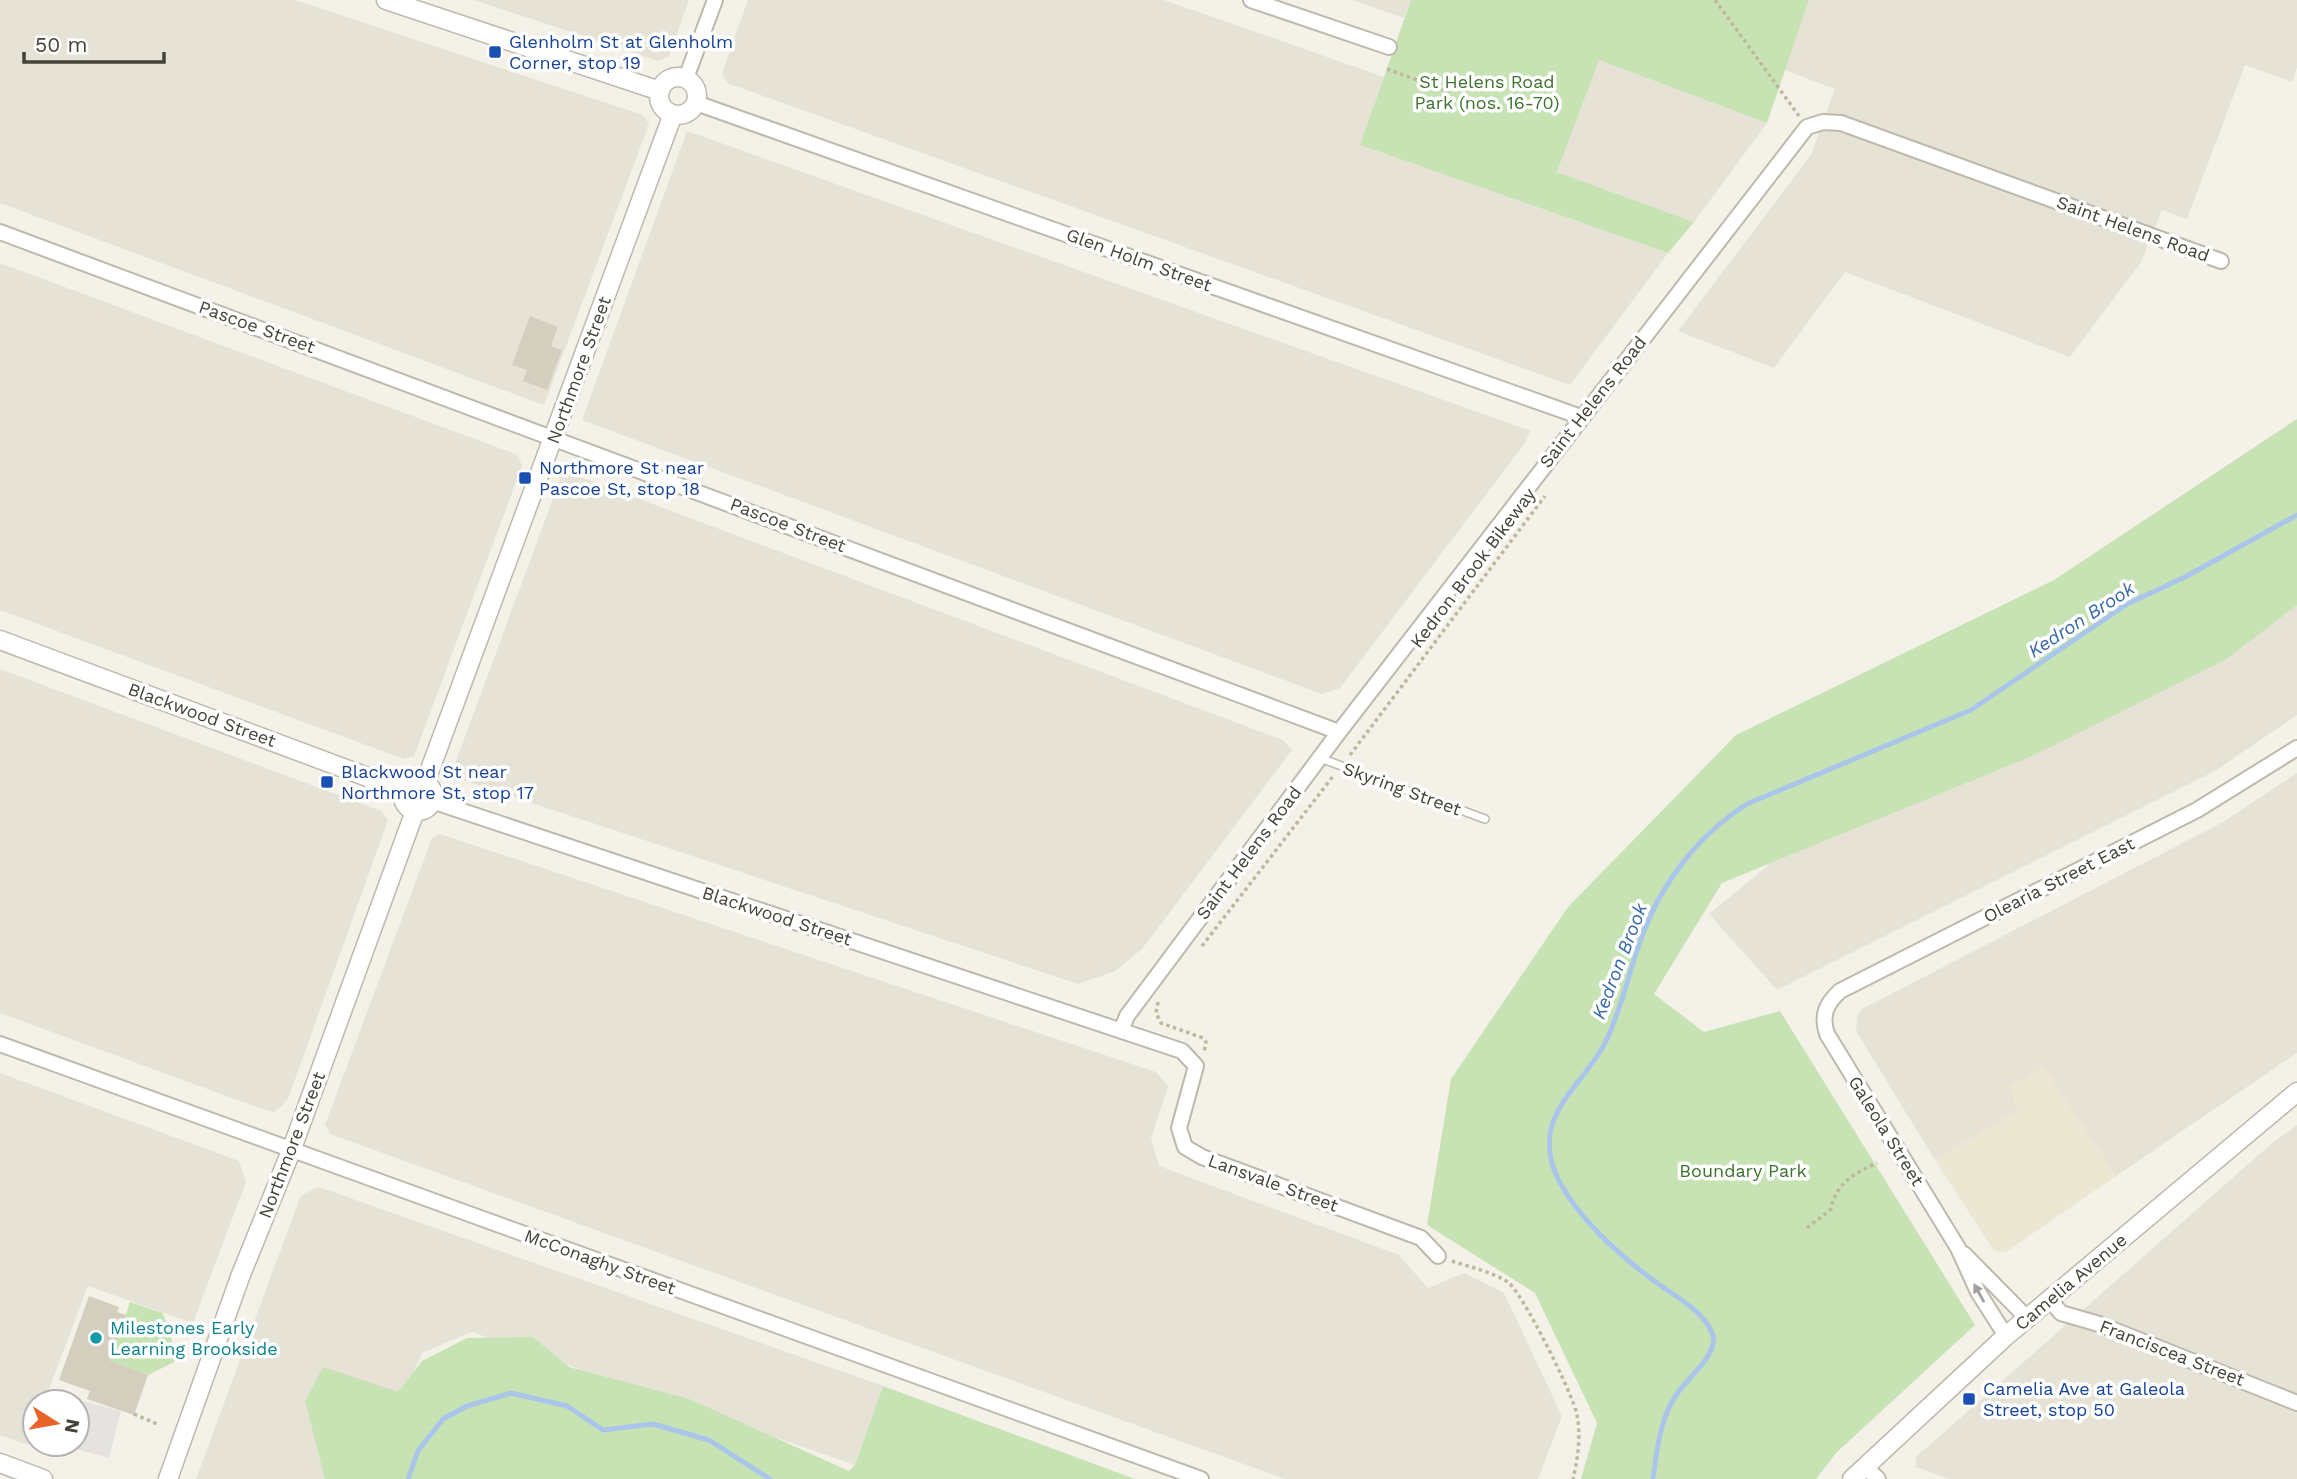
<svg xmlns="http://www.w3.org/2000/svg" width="2297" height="1479" font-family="'Work Sans',sans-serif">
<rect width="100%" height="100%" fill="#f3f1e8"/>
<path fill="#e6e3d6" d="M0 0H295L643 115 649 124 544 405 0 203Z
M474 0H689L669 56 658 61Z
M748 0H1164L1384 77 1360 145 1668 253 1570 385 727 83 722 73Z
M1352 0H1411L1404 18Z
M1809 0H2297V67L2292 82 2245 65 2187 219 2162 210 2141 262 2070 357 1845 272 1774 368 1678 331 1811 155 1835 89 1784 70Z
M1599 59 1767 123 1694 222 1557 172Z
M687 131 1531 431 1524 444 1340 688 1322 694 582 420Z
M0 263 518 455 522 466 414 756 404 759 0 610Z
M570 473 1283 740 1292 750 1142 949 1115 971 1078 984 457 778 453 769 561 477Z
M2297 598V715L2215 771 1777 990 1709 914 1781 855Z
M0 669 381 811 388 820 288 1099 281 1107 274 1112 265 1110 0 1013Z
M2297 773V1053L2116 1176 2043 1067 2018 1111 1935 1160 1856 1031 1857 1017 1862 1009 2223 822Z
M440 834 1156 1072 1168 1086 1151 1138 1159 1166 1399 1255 1428 1288 1464 1273 1504 1293 1562 1416 1538 1479H1285L330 1134 325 1125 432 838Z
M0 1073 239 1161 246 1182 193 1323 88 1286 44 1402H35V1426L28 1445 0 1435Z
M2297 1125V1479H1949L1916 1467V1457L2271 1144Z
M319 1187 883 1386 855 1465 472 1332 422 1353 401 1400 357 1479H196L301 1195Z"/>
<path fill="#ebe7d3" d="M2043 1067 2116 1176 2006 1252 1994 1251 1935 1160 2017 1111 2010 1087Z"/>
<path fill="#c7e3b4" d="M1411 0H1809L1767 123 1599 60 1557 172 1694 222 1668 253 1360 145Z
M2297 419V605L2225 660 2030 757 1722 883 1654 994 1704 1032 1780 1011 1975 1325 1837 1452 1816 1479H1581L1597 1423 1535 1293 1427 1225 1451 1079 1568 907 1736 735 2054 580Z
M130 1302 163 1313 178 1360 148 1375 110 1361Z
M533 1337 569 1367 689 1399 849 1471 855 1465 883 1386 1135 1479H325L305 1401 323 1367 398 1392 422 1361 467 1338Z"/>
<path fill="#e4e3df" d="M49 1392 121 1411 109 1458 58 1444H77V1402H47Z"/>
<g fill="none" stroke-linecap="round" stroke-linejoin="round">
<path stroke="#a9c6ea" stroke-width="5" d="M408 1479 418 1451 443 1419 467 1406 511 1393 567 1406 603 1430 653 1424 709 1440 770 1479
M1653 1479C1656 1455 1660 1421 1673 1400 1685 1378 1712 1363 1714 1338 1705 1310 1675 1297 1653 1280 1619 1255 1579 1219 1559 1181 1526 1115 1585 1087 1607 1039 1622 1007 1629 972 1641 939 1661 883 1698 835 1747 804L1971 710 2127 604 2185 577 2297 515"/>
</g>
<path fill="#d3cebe" d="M530 316 558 327 551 346 562 350 547 390 523 381 527 370 512 365Z
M89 1296 119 1307 117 1312 126 1315 110 1361 148 1375 134 1415 87 1399 90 1391 59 1380Z"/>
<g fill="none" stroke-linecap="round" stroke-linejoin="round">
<g stroke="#bdbaab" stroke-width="10">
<path id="service" d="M1320 758 1485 819"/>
</g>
<g stroke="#bdbaab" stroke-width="18">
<path id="minor" d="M1251 0 1389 47
M686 78 715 0
M696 103 1581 417
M0 232 1339 732
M432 801 1182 1051 1196 1066 1179 1128 1185 1147 1202 1157 1421 1238 1438 1256
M1121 1031 1127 1016 1339 732 1807 127 1823 122 1841 123 2221 261
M0 1044 1201 1479
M1964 1254 2028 1319
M2050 1300 2061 1313 2099 1324 2297 1403
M2006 1336 1978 1292 1958 1248 1827 1034C1821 1015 1826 1004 1840 991L2197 810 2297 748
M1864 1466 1878 1479"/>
</g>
<g stroke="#bdbaab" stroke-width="21">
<path id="tertiary" d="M386 0 660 91
M659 96a19 19 0 1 1 38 0a19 19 0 1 1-38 0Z
M0 640 405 791
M403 796a15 15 0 1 1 30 0a15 15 0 1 1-30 0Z
M425 783 673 114
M0 1463 43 1479
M168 1479 240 1277 291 1151 415 811
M1852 1479 2006 1336 2297 1092"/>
</g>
<path stroke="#beb79e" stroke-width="3.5" stroke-dasharray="3.5 3.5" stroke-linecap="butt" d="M1715 0 1799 116
M1387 69 1450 92
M1350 755 1545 496
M1202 946 1334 775
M1158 1002 1156 1013 1161 1023 1203 1038 1206 1042 1204 1052
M1807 1228 1831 1209C1835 1184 1856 1172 1877 1163
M1452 1261C1470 1267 1492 1272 1508 1282 1522 1292 1574 1396 1577 1415 1581 1436 1578 1458 1573 1479
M134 1414 157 1424"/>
<use href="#service" stroke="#fff" stroke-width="7"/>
<use href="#minor" stroke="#fff" stroke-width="14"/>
<use href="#tertiary" stroke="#fff" stroke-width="18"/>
</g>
<defs><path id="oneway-solid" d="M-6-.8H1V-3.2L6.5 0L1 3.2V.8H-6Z" transform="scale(1.75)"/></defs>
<use fill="#a2a09b" href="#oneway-solid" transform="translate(1979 1293) rotate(-119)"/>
<g fill="#1a4fb4" stroke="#fff" stroke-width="2.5">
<rect x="488" y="45" width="14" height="14" rx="3.5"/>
<rect x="518" y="471" width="14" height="14" rx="3.5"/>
<rect x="320" y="775" width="14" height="14" rx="3.5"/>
<rect x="1962" y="1392" width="14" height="14" rx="3.5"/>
</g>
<circle fill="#0f9aa8" stroke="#fff" stroke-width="2.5" cx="96" cy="1338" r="7"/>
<g text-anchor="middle" stroke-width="7" stroke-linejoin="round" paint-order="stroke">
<g font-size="18" fill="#164399" stroke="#fff" text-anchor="start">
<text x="509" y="48">Glenholm St at Glenholm<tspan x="509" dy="21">Corner, stop 19</tspan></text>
<text x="539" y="474">Northmore St near<tspan x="539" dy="21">Pascoe St, stop 18</tspan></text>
<text x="341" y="778">Blackwood St near<tspan x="341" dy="21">Northmore St, stop 17</tspan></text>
<text x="1983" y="1395">Camelia Ave at Galeola<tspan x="1983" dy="21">Street, stop 50</tspan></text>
</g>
<g font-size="18" fill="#3f722f" stroke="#fff">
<text x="1487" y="88">St Helens Road<tspan x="1487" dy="21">Park (nos. 16-70)</tspan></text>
<text x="1743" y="1177">Boundary Park</text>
</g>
<g font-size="18" fill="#454237" stroke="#fff">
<text transform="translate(2133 229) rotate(20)" y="6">Saint Helens Road</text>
<text transform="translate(1139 260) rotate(20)" y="6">Glen Holm Street</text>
<text transform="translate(257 327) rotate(20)" y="6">Pascoe Street</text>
<text transform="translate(579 370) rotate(-70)" y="6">Northmore Street</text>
<text transform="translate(1593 402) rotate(-52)" y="6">Saint Helens Road</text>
<text transform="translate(788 525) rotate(21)" y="6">Pascoe Street</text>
<text transform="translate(1473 568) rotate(-53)" y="6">Kedron Brook Bikeway</text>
<text transform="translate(202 715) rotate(20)" y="6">Blackwood Street</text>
<text transform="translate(1402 789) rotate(20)" y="6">Skyring Street</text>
<text transform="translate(1249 853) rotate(-53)" y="6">Saint Helens Road</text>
<text transform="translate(2059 880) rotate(-27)" y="6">Olearia Street East</text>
<text transform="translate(777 916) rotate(18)" y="6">Blackwood Street</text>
<text transform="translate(1886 1131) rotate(58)" y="6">Galeola Street</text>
<text transform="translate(292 1145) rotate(-69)" y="6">Northmore Street</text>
<text transform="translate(1273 1183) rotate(20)" y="6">Lansvale Street</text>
<text transform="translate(600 1262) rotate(20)" y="6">McConaghy Street</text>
<text transform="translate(2071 1282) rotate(-40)" y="6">Camelia Avenue</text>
<text transform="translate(2172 1353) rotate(21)" y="6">Franciscea Street</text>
</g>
<g font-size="18" fill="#0d838f" stroke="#fff" text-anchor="start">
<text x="110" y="1334">Milestones Early<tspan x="110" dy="21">Learning Brookside</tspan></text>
</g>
<g font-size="19" font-style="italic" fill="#3969a9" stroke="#fff">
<text transform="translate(2081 619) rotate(-33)" y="7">Kedron Brook</text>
<text transform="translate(1619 961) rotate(-69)" y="7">Kedron Brook</text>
</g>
</g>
<g transform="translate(56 1423) rotate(101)"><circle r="33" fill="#ffffff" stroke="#b5b3af" stroke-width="2"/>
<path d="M0-5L12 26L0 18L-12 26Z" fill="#e86229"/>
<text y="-10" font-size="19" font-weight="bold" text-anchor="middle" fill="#454237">N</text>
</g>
<path d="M24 52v10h140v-10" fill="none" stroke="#454237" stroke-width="3.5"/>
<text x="35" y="52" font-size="21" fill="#454237" stroke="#ffffff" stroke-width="5" paint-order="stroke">50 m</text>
</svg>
